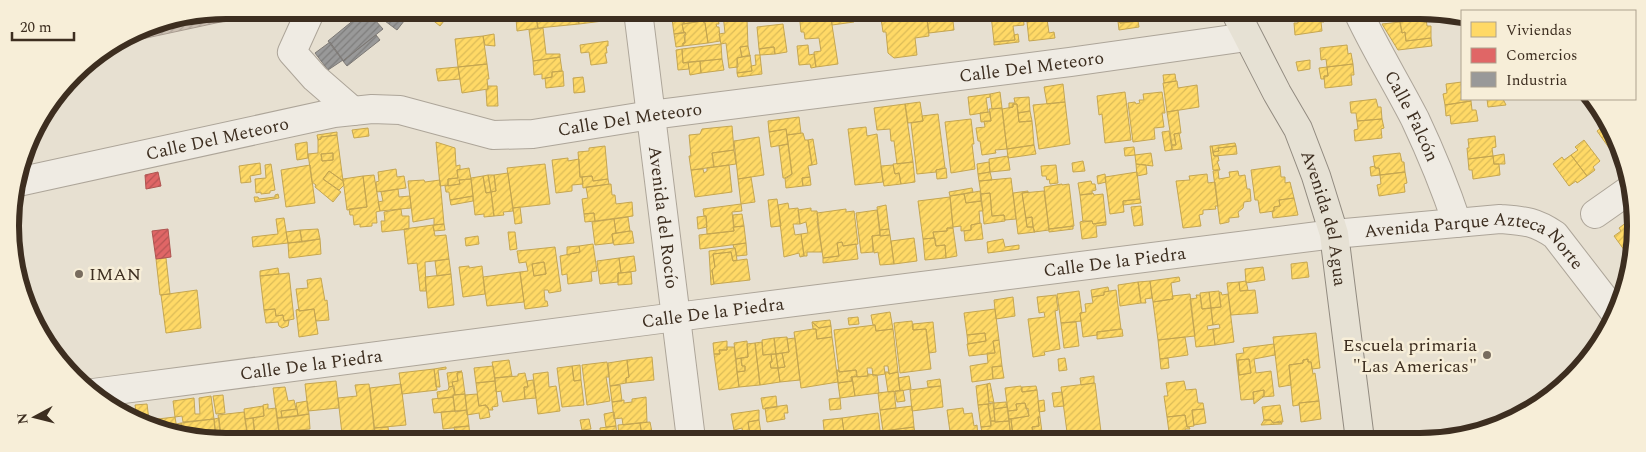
<svg xmlns="http://www.w3.org/2000/svg" width="1646" height="452" font-family="Spectral,serif">
<defs>
<pattern id="homes-hatch" width="6" height="6" patternUnits="userSpaceOnUse" patternTransform="scale(1.25)"><rect width="6" height="6" fill="#ffd966"/><path d="M-1 1l2-2M0 6l6-6M5 7l2-2" fill="none" stroke="#dbbb58"/></pattern>
<pattern id="shops-hatch" width="6" height="6" patternUnits="userSpaceOnUse" patternTransform="scale(1.25)"><rect width="6" height="6" fill="#e06666"/><path d="M-1 1l2-2M0 6l6-6M5 7l2-2" fill="none" stroke="#b75454"/></pattern>
<pattern id="industry-hatch" width="6" height="6" patternUnits="userSpaceOnUse" patternTransform="scale(1.25)"><rect width="6" height="6" fill="#999"/><path d="M-1 1l2-2M0 6l6-6M5 7l2-2" fill="none" stroke="#7e7d7c"/></pattern>
<pattern id="building-hatch" width="6" height="6" patternUnits="userSpaceOnUse" patternTransform="scale(1.25)"><rect width="6" height="6" fill="#cbbfb2"/><path d="M-1 1l2-2M0 6l6-6M5 7l2-2" fill="none" stroke="#afa499"/></pattern>
</defs>
<rect width="100%" height="100%" fill="#e7e0d1"/>
<path fill="url(#homes-hatch)" stroke="#c5a651" fill-rule="evenodd" d="M421 11H452L440 26Z
M515 11H535L536 15 516 18Z
M552 11H577L579 24 538 28 535 13Z
M577 11H602L603 21 579 24Z
M671 11 683 12H679L680 20H684V24H682L684 33 674 34Z
M683 12H705L706 20 718 18 719 24H716L717 27H719L720 41 708 43 705 23 702 21 684 24Z
M736 12 737 21 747 20 748 46 740 47 742 57 737 58 738 67 729 68 726 43 721 44 719 34 725 33 723 14Z
M767 12H793L794 19 780 21 779 17 777 16 768 18Z
M799 12H830L838 64 816 67 814 52 821 51 819 38 805 39 804 32H801Z
M830 12H860V15L853 17 854 22 832 25Z
M880 12H926L929 36 915 38 917 55 894 58 888 53 886 32H883Z
M926 12H952L954 30 929 33Z
M993 13H1023L1024 25 1013 26 1015 40 994 42 991 15H993Z
M1117 13 1120 23 1138 21 1139 27 1119 30Z
M1118 13H1121L1122 20 1135 19 1134 13H1137L1138 21 1120 23Z
M1121 13H1134L1135 19 1122 20Z
M1156 13H1183L1184 17 1157 20Z
M1297 14H1323L1324 22H1321L1322 31 1295 35 1294 23H1298Z
M1400 14H1426V18L1400 22Z
M536 15 538 28 517 31 516 18Z
M1426 18 1427 26H1431V38L1406 41 1405 32 1402 33 1400 22Z
M1047 19 1049 33 1054 32 1055 38 1029 41 1027 22Z
M702 21 705 23 708 43 683 46V43H685L684 35H686L685 32 684 33 682 24Z
M1400 22 1402 33 1405 32 1406 41 1431 38 1432 46 1398 50 1382 24Z
M783 24 787 52 775 54 774 47 759 49 757 27Z
M543 28 546 54H560V57L533 61 529 30Z
M685 32V43H683V46L676 47 674 34Z
M494 34 495 46 485 45 483 36Z
M1018 34 1019 42 994 45V42L1015 40 1014 35Z
M483 36 487 64 458 67 455 39Z
M608 41V46H606L607 53H605L607 63 591 65 589 52 581 53 580 45Z
M721 44 722 59 683 63 682 49Z
M808 45 809 55 814 54 816 67 811 68 810 64 799 65 797 46Z
M1347 45 1348 54 1351 53 1353 64 1327 67 1326 59 1321 60 1320 48Z
M748 46 750 56 742 57 740 47Z
M772 47H774L775 54 760 55 759 49Z
M682 49 683 63 688 62 689 69 678 70 676 50Z
M750 55 752 71 737 73V58Z
M755 55H760L762 74 738 77 737 73 752 71 751 66 756 65Z
M560 57 562 71 552 72V77L542 79V74L534 75 533 61Z
M722 59 724 70 701 73 700 61Z
M1310 60V69L1298 71 1296 62Z
M700 61 701 73 690 75 688 62Z
M487 64 489 79H487L488 89 462 93 458 67Z
M1353 64 1354 75H1351L1352 85 1325 88 1324 76H1328L1327 67Z
M458 67 460 79 438 81 436 69Z
M1327 67 1328 76H1324V79H1321L1319 68Z
M563 71 564 86 546 88 545 78 552 77V72Z
M1175 74 1176 81 1164 83 1163 75Z
M583 77 585 92 574 93 573 78Z
M1176 81H1177L1178 88 1197 85 1199 107 1167 112 1163 83Z
M1462 82V99H1471V101L1445 105 1443 94 1447 93 1446 84Z
M1063 84 1065 102 1047 104 1044 87Z
M488 86H497L498 106H487L486 90 488 89Z
M1000 92 1002 108 992 109 990 94Z
M1125 92 1131 140 1105 143 1102 114 1099 115 1097 96Z
M1162 92 1165 113H1162L1164 127 1154 128 1155 139 1133 142 1128 103 1135 102 1136 104 1140 103 1139 100H1144L1143 94Z
M990 94V97L986 98 988 112 970 115 968 97Z
M1029 97 1030 111 1018 113 1017 104H1013V107L1009 108V103H1015L1014 98Z
M1376 99 1378 107H1381L1382 119 1357 121 1356 113H1351L1350 102Z
M1487 99H1503L1506 105 1488 107Z
M1471 101 1472 110H1476L1478 121 1451 124 1450 115 1446 116 1445 105Z
M920 102 923 121 908 123 905 104Z
M1065 102 1070 144 1039 149 1033 105Z
M905 104 913 162 897 164 894 141H891L890 129 877 130 874 108Z
M1013 104H1017L1019 122 1032 121 1034 145 1007 149 1002 109 1013 107Z
M1002 108 1007 149 995 150 996 153 982 155 980 141H978L976 128 985 127 984 121H991L989 109Z
M1178 110 1181 133 1174 134 1176 145H1172L1167 112Z
M1030 111 1032 121 1019 122 1018 113Z
M990 112 991 121 981 122 980 113Z
M938 114 945 168 936 170V172L917 174 911 123 923 121 922 116Z
M799 117 801 133 787 135 786 129 769 132 768 121Z
M971 119 974 144H972L975 169 951 173 945 122Z
M1382 119 1384 128 1381 129 1382 138 1355 141 1354 130 1358 129 1357 121Z
M1606 124 1608 127 1617 148 1612 152 1597 131Z
M732 126 734 150 712 153 714 167 691 170 689 156H691L689 135 700 134 702 129Z
M866 127 867 136 877 134 883 182 855 185 848 129Z
M368 128 369 136 354 138 352 130Z
M786 129 788 144 771 147 769 132Z
M1169 131 1172 150 1165 151 1162 132Z
M337 132V135L321 137V139L318 140 317 135Z
M803 133 805 140H808L812 165 808 166 810 177 802 178 803 186 786 188 785 178 792 174 787 135Z
M1179 133 1182 149 1172 150V145H1176L1174 134Z
M337 135 343 181 329 171 323 179 341 192 333 202 315 187 316 185 312 182 308 154 318 153V140L321 139V137ZM333 153V160L322 161 321 154Z
M1495 136 1496 147 1492 148 1493 156 1468 159 1467 148H1469L1468 139Z
M759 137 764 175 738 179 734 141Z
M813 139 817 164 812 165 808 140Z
M1584 140 1600 161 1593 167 1595 170 1587 176 1571 155 1578 150 1575 147Z
M307 142 308 158 297 160 295 144Z
M436 142 455 148 456 166 460 165V169L457 170 458 178 448 179V185L440 186Z
M1235 143 1236 146 1218 148 1219 151 1213 152 1212 146Z
M788 144 792 174 787 178H783L779 146Z
M1034 145 1036 154 1008 158 1007 149Z
M605 146 608 179 593 181 592 176 580 177 578 152 589 151V148Z
M1210 146H1212L1214 156H1218L1219 161H1217L1220 170H1213Z
M1236 146 1237 154 1214 156 1213 152 1219 151 1218 148Z
M1134 147 1135 155 1125 156 1124 148Z
M734 150 736 164 714 167 712 153Z
M333 153V160L322 161 321 154Z
M1151 153 1153 166 1136 164 1135 155Z
M1400 153 1402 162H1404L1405 172 1380 175 1379 168H1375L1373 156Z
M1504 154 1505 164H1494L1493 156Z
M1571 155 1587 176 1577 183 1576 181 1569 186 1553 164 1562 157 1564 160Z
M1008 156 1010 170 990 172 989 159Z
M1493 156 1494 164H1499L1500 175 1473 179 1472 170H1469L1468 159Z
M568 158V161L579 159 580 177H582L583 184 572 185V191L556 193 552 160Z
M1083 161 1085 171 1073 172 1072 163Z
M913 162 915 182 901 184 899 173 895 174 893 164Z
M989 162 990 172 978 174 977 164Z
M260 163 261 174 250 176 251 182 241 183 239 166Z
M271 164 275 190 270 191V193L261 194V192L256 193 255 179 266 178 265 165Z
M545 164 550 204 513 208 507 168Z
M1136 164 1146 165 1147 174 1137 176Z
M310 165 315 203 286 207 281 170Z
M729 165 732 192 695 197 691 170 703 169 704 173 707 171V168Z
M893 165 895 174 899 173 901 184 884 186 881 166Z
M1056 165 1058 183 1050 184 1049 179 1047 180 1046 176H1042L1041 166Z
M1280 166 1281 177H1285V183L1290 182 1294 198 1279 200 1280 206 1274 207V211L1260 213 1258 200H1255L1251 170Z
M1375 166V168H1379L1380 175 1371 176 1370 167Z
M469 168 471 179 459 180 460 184 448 186V179L458 178 457 170Z
M946 168 947 178 937 179 936 170Z
M396 169 397 177 404 176 406 188 377 192 376 182 379 181 378 172Z
M1218 170 1219 179 1230 177 1229 172 1238 171 1239 176 1245 175 1247 189H1250L1251 201 1244 202 1243 208 1238 212 1239 217 1229 218V222L1220 224 1213 171Z
M329 171 343 181 344 185 339 190 323 179Z
M990 172 992 180 979 181 978 174Z
M1137 172 1140 199 1123 201 1124 212 1110 214 1105 177Z
M1405 172 1407 183 1404 184 1405 192 1379 196 1377 185 1381 184 1380 175Z
M508 173 513 211 503 212 504 215 494 216 491 192 496 191 494 175Z
M1105 174 1106 182 1098 184 1097 176Z
M1207 174 1208 183 1215 182 1218 206H1215L1216 209 1203 210V214L1199 215 1201 226 1183 228 1176 181 1190 180 1189 176Z
M374 175 380 211 376 212 377 223H372V226L360 227V224L354 225 353 215H350L349 209 367 207 363 176Z
M488 175H494L496 191 491 192Z
M488 175 491 192 486 193 483 176Z
M363 176 367 207 347 210 343 179Z
M483 176 486 193 491 192 494 216 484 217V214L475 215 471 178Z
M592 176 593 181 608 179 609 184 583 188 582 177Z
M751 177 755 202 741 204 738 179Z
M810 177 811 185 803 186 802 178Z
M1011 178 1016 219 1005 220 1004 215 992 216 990 193 981 194 979 181Z
M471 179 473 196 450 200 449 192H446L445 186 460 184 459 180Z
M424 180 425 182 440 180 444 224 434 225V218L413 222 408 181Z
M1091 181 1092 184H1095L1096 190 1092 191V194L1080 195 1078 183Z
M611 184 612 195H615L616 204 632 202 633 216 595 221 594 213 584 214 582 199 588 198 586 187Z
M1062 184V185L1069 184 1074 226 1049 229 1044 187Z
M972 188 973 192 950 196 949 192Z
M398 189 399 197 410 196 411 208 380 211 378 202 383 201 381 192Z
M980 191 981 201 966 203 964 194Z
M1028 191V192L1022 193 1027 227H1033L1035 232 1018 234 1013 193Z
M1044 191 1049 230 1034 232 1032 217 1026 218 1022 193Z
M990 193 992 216 1004 215 1005 221 984 224 981 194Z
M1093 193 1094 195 1103 194 1106 222 1093 224 1092 221 1083 222 1080 195Z
M278 194 279 198 255 202 254 197H258L259 199 275 197V195Z
M964 194 966 203 981 201 983 211H979L980 223 971 225V230L961 231V226L953 227 950 196Z
M473 196V201L451 205 450 200Z
M950 197 953 228H947V231L933 232 934 238 923 239 918 201Z
M1294 198 1298 215 1273 218 1272 211H1274V207L1280 206 1279 200Z
M777 199 781 226 771 227 768 200Z
M1140 199 1141 203 1123 205V201Z
M788 203 789 209 798 208 800 224H793L795 235 801 234 804 256 800 257 799 253 784 257 778 205Z
M741 204 742 211 732 212 734 231 707 234 706 216H704L703 209Z
M886 205 889 229 880 230 877 207Z
M1141 206 1143 225 1134 226 1131 207Z
M520 207 522 223 515 224 513 208Z
M811 208V211H817L818 221H817L822 252H807V256H804L801 234 808 233 806 222 800 224 798 210Z
M401 209 402 216H409V229L382 232 381 221H385L384 212Z
M846 209V212L854 211 858 244 843 246 842 242 837 243 839 256 823 258 817 213Z
M877 210 880 235 872 236 873 252 861 253 856 213Z
M594 213 595 221 585 222 584 214Z
M742 214 744 226 734 227 733 215Z
M706 216 707 227 698 229 697 217Z
M628 217 630 231 616 233 614 219Z
M1032 217 1033 227H1027L1026 218Z
M284 218 288 243 253 247 252 237 278 234 276 219Z
M614 219 616 233 612 234 613 243 595 245 592 222Z
M1083 221H1092L1093 224 1106 222V225L1096 226 1097 237 1082 239 1080 222Z
M1627 222 1632 229V256L1630 258 1614 236 1621 231 1619 228Z
M981 223 983 239 965 241 964 231 971 230V225Z
M444 224 445 230 434 231 433 225Z
M433 225 435 236 446 235 449 259 425 262 426 291H420L417 263 408 264 404 229Z
M744 226 746 243 700 249 699 235 734 231 733 227Z
M1073 226V229L1049 232V229Z
M947 228H953L957 256 946 258 945 245 936 246 933 232 947 231Z
M318 229 320 239 302 242 300 230Z
M889 229 890 235 880 236V230Z
M300 230 302 242 288 243 286 232Z
M630 231H632L634 243 614 245 612 234Z
M508 232H515L517 249 510 250Z
M880 235V236L890 235 894 264 880 265 878 252 874 253 872 236Z
M478 236 479 244 466 246 465 238Z
M914 238 917 261 894 264 891 241Z
M934 238H935L936 246 945 245 946 258 925 260 923 239Z
M320 239 321 254 289 258 288 243Z
M1003 239 1005 247 1019 245V249L988 253 987 242Z
M842 242 843 246 856 244 858 259 823 263V258L839 256 837 243Z
M746 243 747 255 737 256 735 248H734L733 245Z
M593 244 597 271 591 272 592 281 568 284 567 274 562 275 560 256 580 252 579 246Z
M579 246 580 252 570 254V255H567V247Z
M555 247 561 291 549 293 548 290H544L545 301H547L548 306 525 309 520 272 528 271 526 262 519 263 517 251ZM544 262 546 274 534 276 532 264Z
M735 248 737 260 733 261 731 252 713 254 715 267 712 270 714 284 711 285 709 251Z
M731 252 733 261 747 259 750 280 714 284 712 270 715 267 713 254Z
M634 256 636 271 621 273 619 258Z
M166 258 170 294 160 295 156 259Z
M619 258 621 273H618V282L600 284 597 261Z
M449 259 451 274 437 276 435 261Z
M544 262 546 274 534 276 532 264Z
M1307 262 1309 277 1292 279 1291 264Z
M469 266V268L482 266 485 294 463 297 459 267Z
M1263 267 1265 280 1246 283 1245 269Z
M278 268 279 274 260 276V271Z
M520 272 524 302 487 306 483 277Z
M631 272 632 284 618 285V273Z
M289 273 294 319 284 321 283 315 276 316 275 309 264 310 260 276Z
M451 274 454 305 428 308 425 277Z
M1179 277 1180 281 1171 283 1173 299 1153 302 1150 281Z
M321 278 325 301 327 300 329 320 316 321 314 309 299 311 296 289 308 288 307 280Z
M1150 281 1152 298 1145 299 1146 303H1141L1138 282Z
M1246 281 1248 290 1240 291 1239 282Z
M1138 282 1141 303 1120 306 1118 285Z
M1239 282 1240 291 1255 290 1258 313 1231 315 1227 283Z
M1108 287 1109 291 1104 292V295L1092 297 1091 290Z
M197 290 201 328 166 333 161 295Z
M1116 290 1121 329 1097 332V335L1083 337 1080 313 1086 312 1085 304 1093 303 1092 297 1104 295V292Z
M1079 291 1082 313H1080L1081 321 1061 323 1057 294Z
M1219 291 1221 307 1211 308 1209 292Z
M1209 292 1211 308 1202 309 1200 293Z
M1221 292 1222 295 1228 294 1234 342 1215 345 1213 329 1220 328 1219 324 1213 325 1211 308 1221 307 1219 293Z
M1190 294 1195 336 1158 340 1153 302 1173 299 1172 296Z
M1056 295 1058 310 1055 311 1060 349 1044 352 1045 355 1033 357 1028 319 1045 317 1044 312 1039 313 1037 297Z
M1196 295H1200L1202 309 1211 308 1213 325 1207 326 1208 330 1213 329 1215 345 1196 347 1190 299 1197 298Z
M1013 297 1015 316 996 319 994 300Z
M275 309 276 316 283 315 284 321 289 320 288 326 282 328 279 326 278 322 266 323 264 310Z
M299 309V311L314 309 318 334 299 337 296 310Z
M995 309 999 340 993 341 995 353 969 356 967 344 986 341 985 333 967 335 964 313Z
M890 312 893 329 876 331 875 325H873L871 315Z
M858 317 859 324 849 325 848 318Z
M830 320 831 326 819 328 812 322Z
M912 321 913 330 926 329 931 369 900 373 894 323Z
M812 322 819 328 831 326 832 337 817 339 816 329H813Z
M933 322 936 352 929 353 926 329 913 330V324Z
M1076 322 1079 346 1064 348 1061 323Z
M875 325 876 331 893 329 898 372 889 374 888 366H884L885 374 873 376 872 368H867L868 376 857 377 856 370 839 372 834 330Z
M813 329H816L817 339 832 337 838 382 801 388 794 332Z
M1122 329 1123 336 1097 339V332Z
M985 333 986 341 968 344 967 335Z
M1316 333 1320 368 1312 369 1311 362H1308V359L1303 360V363L1289 365 1291 385 1279 387 1273 337Z
M787 337 789 352 776 354 774 338Z
M1185 337 1188 355 1160 359 1158 340Z
M774 338 776 354 763 355 762 340Z
M795 338 800 380 780 382 778 368 785 367 782 353 789 352 787 339Z
M999 340 1002 366 992 367 993 379 972 382 970 366 988 363 987 353H995L993 341Z
M727 341V350H719L720 354H714L713 343Z
M747 341 748 357 736 359 734 343Z
M762 342 763 355 771 354 772 362H770L771 368H778L780 382 760 385 755 343Z
M755 343 760 385 739 387 737 372 745 371V366H742L741 358 748 357 747 344Z
M1274 344 1275 355 1254 359 1256 373 1271 371 1274 396 1262 397 1264 396V390L1253 392 1254 399 1241 400 1236 354 1244 353 1243 348ZM1249 359 1251 373 1239 375 1238 360Z
M727 347H734L739 387 719 390 714 354H720L719 350H727Z
M782 353 785 367 778 368 776 354Z
M771 354H776L778 368H771L770 362H772Z
M652 357 654 380 626 383V378L629 377 627 360Z
M741 358 742 366H745V371L737 372 736 359Z
M1065 358 1067 370 1059 371 1058 359Z
M1168 358 1169 368 1161 369 1160 359Z
M1249 359 1251 373 1239 375 1238 360Z
M1308 359V362H1311L1313 374 1315 373 1319 401 1299 403V405L1293 406 1289 365 1303 363V360Z
M509 360 512 376 495 378 492 362Z
M627 360 629 377 626 378V383L610 386 608 363Z
M607 362 609 377H606L610 401 587 405 582 365Z
M580 365 581 380 574 381 572 366Z
M493 366 495 381 476 383 474 368Z
M572 366 574 381 581 380 584 405 562 407 557 368Z
M1002 366 1004 378 993 379 992 367Z
M446 367V369L438 370 440 387H436L434 369Z
M434 369 437 390 402 394 399 373Z
M837 370H839V372L856 370 857 376 851 377 852 381 838 383Z
M462 371 457 373 458 381 452 382 453 386 449 387 447 373Z
M462 372 465 394 455 395 452 382 458 381 457 373Z
M548 372 549 387 556 386 560 411 538 414 533 374Z
M885 372H889V374L898 372 900 391 888 392Z
M525 373 528 387H524L525 399 503 402 501 391 496 392 495 378 518 376V374Z
M868 374 877 375 879 393 855 396 852 377 868 376Z
M909 376 911 389 900 391 898 378Z
M1094 376V383L1081 385 1080 378Z
M851 377H852L855 396 840 398 838 383 852 381Z
M940 379 941 386 928 387 927 381Z
M533 380 536 398 525 399 524 387H528L527 381Z
M336 381 339 408 308 411 305 384Z
M495 381 498 406 492 407 493 410H489L486 405 479 406 476 383Z
M1184 381 1186 390 1196 389 1198 403H1203L1204 409 1192 410 1194 426 1187 427 1185 415 1167 417 1164 396H1168L1166 383Z
M990 383 994 403H993V402H989L987 384Z
M1095 383 1101 432 1080 435 1079 431 1067 432 1061 387Z
M369 384 375 432 364 434V438H358L357 432 342 434 338 398 357 396 355 385Z
M401 384 406 425 374 428 370 388Z
M987 384 989 404 978 405 976 386Z
M620 385 622 401 612 402 610 386Z
M454 386 455 395H453V397L438 399 437 392 448 390 449 387Z
M941 386 943 407 912 411 910 390Z
M1021 386 1022 392 1037 390 1040 417H1038L1039 426 1032 427 1033 433 1013 436 1011 419 1029 416 1028 408 1026 409 1025 403 1016 404 1017 410 1008 411 1005 388Z
M1036 386 1037 390 1022 392V387Z
M285 387 288 401 294 400 296 409 281 411 282 418H277L273 388Z
M903 390 905 401 897 402 895 391Z
M1264 390V396L1254 404 1253 392Z
M894 391 896 408 880 410 878 393Z
M1062 392 1064 406 1054 407 1052 393Z
M465 394 467 410 455 412 453 395Z
M477 394 479 406 486 405V407H488L490 417 480 419 479 413 467 415 465 395Z
M223 395 225 413 216 414 213 396Z
M211 396 214 419 183 422 182 416 175 417 173 401 194 398 195 414H200L199 398Z
M776 396 777 407 763 409 761 398Z
M453 397 455 411 434 413 432 399Z
M646 397 647 422 623 425 622 418 614 419 612 402 624 400V403L632 402V399Z
M840 398 841 409 830 410 829 399Z
M1044 400 1045 411 1039 412 1038 401Z
M307 401 309 414 298 416 296 403Z
M1319 401 1321 419 1301 422 1299 403Z
M1006 402 1007 407 994 409V403Z
M993 403 995 421H991L988 404Z
M1025 403 1029 416 1009 419 1008 411 1017 410 1016 404Z
M147 404 149 420 144 421 137 418 135 405Z
M268 404V409L276 408 280 438H269V433L255 435 253 418 264 416 263 405Z
M988 404 991 426 981 427 978 405Z
M787 405 788 413H784L785 419 767 422 765 408Z
M1280 405 1283 422 1273 423 1271 420H1264L1262 407Z
M263 406 264 416 245 419 244 409Z
M912 406 914 427 883 431 880 410Z
M1007 407 1009 421 995 422 994 409Z
M963 408 964 414 972 413 974 426 977 425 978 437H976V439H951L947 410Z
M297 409 298 416 282 418 281 411Z
M1204 409 1206 423 1194 425 1192 410Z
M467 410 469 426 443 429 441 412Z
M759 410V420L748 422 750 435 743 436 742 428 734 430 731 414Z
M244 412 248 438H221L218 415Z
M614 412 616 426 606 427 604 414Z
M878 413 881 439H845L842 418Z
M309 414 310 429 279 432 277 418Z
M1185 415 1187 427H1189L1190 429H1185L1186 434 1173 436 1172 432H1169L1167 417Z
M175 417 178 435 144 421 149 420Z
M1038 417H1040L1042 432 1033 433 1032 427 1039 426Z
M219 418 221 438H216L214 419Z
M253 418 255 435 269 433V438H248L245 419Z
M842 418 845 439H825L823 420Z
M214 419 216 438 183 437 181 423Z
M589 419 591 429 582 430 580 420Z
M1009 419H1011L1013 436 1028 434 1029 439H1011Z
M759 420 761 434H750L748 422Z
M1264 420H1271L1273 423 1280 421 1282 424 1261 425Z
M991 421H995V422L1009 421 1011 439H983L981 427 991 426Z
M650 422 652 432 644 433V435L642 436 640 423Z
M181 423 183 437 178 435 176 424Z
M640 423 642 436 644 435V433L656 432 657 439H621L620 437H619L618 425Z
M469 426 470 438H456L454 427Z
M616 426 617 439H601L600 428Z
M388 427 389 433 387 438H375L374 428Z
M914 427 916 439H884L883 431Z
M357 432 358 438H343L342 434Z
M788 433V435L802 433V439H769V436Z"/>
<path fill="url(#shops-hatch)" stroke="#af5551" d="M158 172 161 186 146 189 145 175Z
M168 229 171 257 156 259 152 231Z"/>
<path fill="url(#industry-hatch)" stroke="#7d7975" d="M366 10 383 29 343 61 328 41Z
M370 10 392 11 385 21Z
M392 11H399L408 16 397 30 385 21Z
M376 35 380 40 347 66 343 61Z
M330 42 343 60 328 70 315 53Z"/>
<path fill="url(#building-hatch)" stroke="#a89c90" d="M226 10H267V12L114 45 144 26Z"/>
<g fill="none" stroke-linecap="round" stroke-linejoin="round">
<g stroke="#ada599" stroke-width="30">
<g id="minor">
<path d="M311 10 292 52 315 78 353 111"/>
<path id="s1" d="M638 11 691 439"/>
<path id="s2" d="M1359 14C1376 50 1397 84 1415 119 1431 153 1445 187 1457 223"/>
<path id="s3" d="M18 182 334 113 372 109 400 110 493 135 533 134 651 115 1070 62 1247 37"/>
<path d="M1595 214 1632 188"/>
<path id="s4" d="M93 393 676 317 1334 234 1500 219C1525 221 1534 221 1555 235L1616 314"/>
</g>
</g>
<g stroke="#928b80" stroke-width="30">
<g id="major">
<path id="s5" d="M1236 13 1277 93 1298 129 1316 176 1334 234 1360 440"/>
</g>
</g>
<use href="#minor" stroke="#efebe3" stroke-width="28"/>
<use href="#major" stroke="#e6e1d4" stroke-width="28"/>
</g>
<g fill="#786c5e" stroke="#f7eed8" stroke-width="2">
<circle cx="79" cy="274" r="5"/>
<circle cx="1487" cy="355" r="5"/>
</g>
<g text-anchor="middle" stroke-width="5" stroke-linejoin="round" paint-order="stroke">
<g font-size="18" fill="#3d2e20" stroke="#f7eed8">
<text dy="6" stroke="none"><textPath href="#s3" startOffset="1029">Calle Del Meteoro</textPath></text>
<text dy="6" stroke="none"><textPath href="#s2" startOffset="115">Calle Falcón</textPath></text>
<text dy="6" stroke="none"><textPath href="#s3" startOffset="624">Calle Del Meteoro</textPath></text>
<text dy="6" stroke="none"><textPath href="#s3" startOffset="204">Calle Del Meteoro</textPath></text>
<text dy="6" stroke="none"><textPath href="#s1" startOffset="208">Avenida del Rocío</textPath></text>
<text dy="6" stroke="none"><textPath href="#s5" startOffset="225">Avenida del Agua</textPath></text>
<text dy="6" stroke="none"><textPath href="#s4" startOffset="1399">Avenida Parque Azteca Norte</textPath></text>
<text dy="6" stroke="none"><textPath href="#s4" startOffset="1030">Calle De la Piedra</textPath></text>
<text dy="6" stroke="none"><textPath href="#s4" startOffset="625">Calle De la Piedra</textPath></text>
<text dy="6" stroke="none"><textPath href="#s4" startOffset="220">Calle De la Piedra</textPath></text>
</g>
<g font-size="18" fill="#3d2e20" stroke="#f7eed8" text-anchor="start">
<text x="89" y="280">IMAN</text>
<text x="1477" y="351" text-anchor="end">Escuela primaria<tspan x="1477" dy="21">"Las Americas"</tspan></text>
</g>
</g>
<path d="M0 0H1646V452H0ZM226 19H1420A207 207 0 0 1 1627 226V226A207 207 0 0 1 1420 433H226A207 207 0 0 1 19 226V226A207 207 0 0 1 226 19Z" fill="#f7eed8" fill-rule="evenodd"/>
<path fill="none" stroke="#3d2e20" stroke-width="6" d="M226 19H1420A207 207 0 0 1 1627 226V226A207 207 0 0 1 1420 433H226A207 207 0 0 1 19 226V226A207 207 0 0 1 226 19Z"/>
<rect x="1461" y="10" width="175" height="90" fill="#f7eed8" stroke="#ada18e"/>
<rect x="1471" y="22" width="25" height="15" fill="#ffd966" stroke="#ada18e"/>
<text x="1506" y="35" font-size="15" fill="#3d2e20">Viviendas</text>
<rect x="1471" y="48" width="25" height="15" fill="#e06666" stroke="#ada18e"/>
<text x="1506" y="60" font-size="15" fill="#3d2e20">Comercios</text>
<rect x="1471" y="72" width="25" height="15" fill="#999999" stroke="#ada18e"/>
<text x="1506" y="85" font-size="15" fill="#3d2e20">Industria</text>
<g transform="translate(35 417) rotate(263)" stroke="#f7eed8" stroke-width="4" paint-order="stroke">
<path d="M0-4L9 19L0 12L-9 19Z" fill="#3d2e20"/>
<text y="-8" font-size="14" font-weight="bold" text-anchor="middle" fill="#3d2e20">N</text>
</g>
<path d="M12 32v8h62v-8" fill="none" stroke="#3d2e20" stroke-width="2.5"/>
<text x="20" y="32" font-size="15" fill="#3d2e20" stroke="#f7eed8" stroke-width="4" paint-order="stroke">20 m</text>
</svg>
